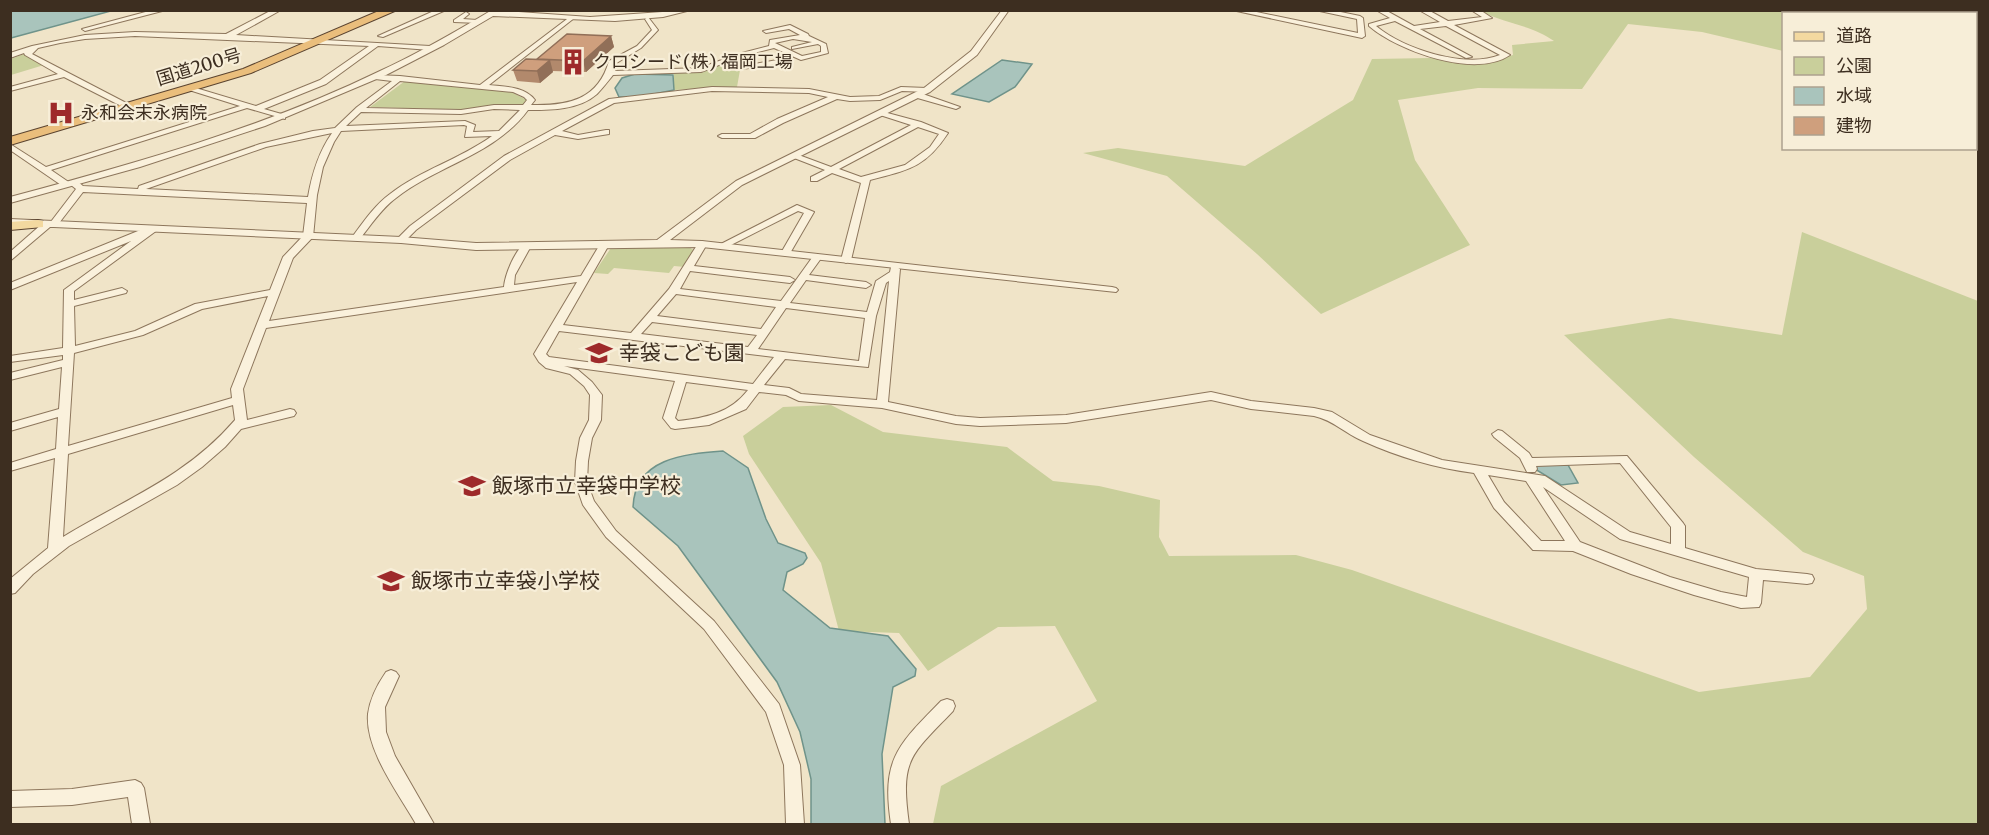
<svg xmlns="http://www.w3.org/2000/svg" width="1989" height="835" font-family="Merriweather,'Noto Sans JP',serif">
<rect width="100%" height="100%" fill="#f0e4c8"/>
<path fill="#c9cf9b" d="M1796 10 1809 13 1784 14 1783 51 1702 32 1628 24 1582 89 1478 88 1398 100 1415 160 1470 245 1321 314 1257 254 1167 176 1083 153 1118 148 1245 166 1353 100 1372 59 1431 58 1486 63 1513 55 1512 45 1554 41C1532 25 1505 24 1481 11Z
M24 54 44 65 11 75V59Z
M726 64 737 66 740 70 737 87 674 90V73L696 72Z
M405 81 509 91 527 100 523 108 513 106 469 110 370 107Z
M1802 232 1978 301V824H933L941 786 1097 701 1055 626 998 627 928 671 899 633 839 631 821 563 749 454 743 436 783 407 831 405 883 432 1007 447 1053 481 1099 486 1160 500 1159 537 1169 556 1296 555 1352 570 1699 692 1810 677 1867 609 1864 576 1803 552 1694 457 1564 335 1670 318 1782 335Z
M613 245 689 247 695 251 685 267 674 266 669 273 614 268 608 274 594 273Z"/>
<path fill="#a9c4bc" stroke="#6f938a" stroke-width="1.5" d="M11 10H111V11L11 38Z
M1002 60 1032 64 1015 87 989 102 952 94Z
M635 74 673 75 674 90 639 97H619L615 88 622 78Z
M723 451 748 468 766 519 778 543 805 553 807 558 803 564 787 572 783 590 830 628 888 636 916 669 915 676 893 687 882 754 885 824H811V779L800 732 777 682 678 546 633 507C635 458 684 454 723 451Z
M1535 465H1568L1578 483 1561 485 1535 469Z"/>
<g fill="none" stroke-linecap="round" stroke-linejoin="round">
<g stroke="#8d765c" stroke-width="2">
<path id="minor" d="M153 10H166L85 31 82 29Z
M272 10H281L236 35 430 46 433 48 430 50 378 46 326 84 264 109 285 115V119L247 108 51 170 70 183 77 181 83 186 138 189 139 186 260 144 313 131 335 128 357 107 392 81 375 79V75L400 76 480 85 571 16 573 17V19L489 85C505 87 524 86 535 100L531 105C568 106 598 100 609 61L637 46 652 30 645 19 648 17 658 30 641 48 615 64V71L700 68 738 54 769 46 770 40 800 35 789 29 766 33 763 31 790 25 808 34 809 36 826 44 828 53 801 60 774 48 742 56 701 72 613 75C608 81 603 88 597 94 579 110 551 110 528 110 495 155 438 165 396 198 381 209 371 225 359 240H353V236C364 221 375 205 390 194 421 170 460 159 492 136L465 137 467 126 464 125 341 131 334 142 323 167 317 195 313 237 293 258 269 321 504 287C505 275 515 249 526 243L531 246 515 275 514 285 581 276 602 241H608L610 243 563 325 631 333 669 289 699 242 702 241 707 244 694 266 790 277 795 280 790 283 690 271 680 289 781 301 814 255 817 254 822 257 809 275 866 282 871 285 866 288 806 280 790 303 867 312 876 281 890 272 891 267 895 266 900 269 888 402 956 416 980 418 1066 415 1211 392 1251 401 1314 408 1332 412 1370 435 1442 460 1545 476 1630 532 1671 544V527L1620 463 1536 466 1537 469 1535 472H1527L1520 458 1494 437 1492 434 1498 430 1502 431 1529 453 1532 458 1627 456 1683 523 1685 526V548L1756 569 1807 574 1812 575 1814 579 1812 583 1807 584 1763 580 1761 603 1759 607 1741 608 1694 595 1631 574 1573 551 1533 550 1494 508 1474 473C1436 468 1398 457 1363 441 1346 434 1333 420 1314 416L1251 409 1211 400 1066 423 980 426 956 424 882 408 799 401 786 395 759 392 746 409 709 425 675 429 671 428 663 418 675 381 564 366 578 370 592 382 602 395 601 420 592 438 588 461 587 482 594 501 616 531 714 621 779 704 800 765 804 824H786L784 765 766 712 704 629 606 537 583 505 575 482 576 461 580 438 589 420 590 395 584 386 570 374 546 368 539 362 534 354 577 282 266 328 243 389 247 420 290 409 294 410 296 413 294 416 241 429 225 447 202 467 177 485 69 546 33 574 15 593 10 594V579L48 548 55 458 10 471V463L56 449 58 417 10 431V423L59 409 62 367 10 380V373L63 360V355L10 362V356L63 348 64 290 131 241 10 290V283L138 231H144L153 226 156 227V231L74 291V300L122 288 127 291 126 293 74 306 75 346 135 331 195 304 270 290 283 257 303 236 307 203 83 192 56 227H50L10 261V252L43 223H50L76 189 71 185 64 187 10 150V144L46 167 240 106 189 90V86L256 106 320 80 369 46 135 36 85 39 60 43 38 48 32 54 132 106V110H129L64 77 10 91V87L58 74 25 55 24 53 10 58V53L32 46 85 35 135 32 226 34ZM793 39 812 42 792 47V49L818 44 821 46V52L802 56 775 43ZM400 81 513 92 524 97 527 100 523 105H494L461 110 366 108ZM494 109 520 110 499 131 473 132 475 125 465 121 346 126 361 112 461 114ZM332 133C318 153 312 174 308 197L146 189 266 147ZM889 281 877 400 801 394 789 388 764 385 785 359 868 367 876 316 886 283ZM676 294 776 307 761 329 657 316ZM268 296 231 389 232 398 68 446 74 353 143 335 202 309ZM786 308 865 318 859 361 758 349ZM652 322 757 335 748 347 641 334ZM559 331 774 357 753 384 549 357 546 354ZM686 382 748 390C730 413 706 418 678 421L675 418ZM233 405 235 420C185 478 125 499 63 537L68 454ZM1488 475 1526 481 1565 541H1541L1504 502ZM1543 487 1620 539 1749 577 1747 597 1721 592 1670 577 1580 542Z
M436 10H446L383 37 378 36Z
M1232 10H1247L1358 33 1357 19 1315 10H1331L1360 16 1363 18 1365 36 1362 38Z
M1376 10H1385L1414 26 1440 22 1419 10H1428L1448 21 1482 17 1471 10H1480L1492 18 1454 25 1510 55C1475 79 1398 51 1369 26V24L1390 18ZM1395 21 1466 58 1472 57 1420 29 1446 26 1500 55C1465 69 1404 49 1376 26Z
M1831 10H1843L1851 14H1839Z
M1886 10H1895L1899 14H1890Z
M466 12 469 14 463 19 477 20 479 21V23L454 22V20Z
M1976 14H1978V18H1976Z
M788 58H791V62L742 69 738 67Z
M1976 84H1978V88H1976Z
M712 87 809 89 850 97 879 96 901 87 927 88 931 90 927 92 902 91 880 100 850 101 837 99 783 123 755 138H722L718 136 722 134H750L777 119 828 97 809 93 712 91 614 103 562 131 578 135 606 130H609V134L578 139 555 135 510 160 416 230 404 242 401 243 396 240 410 226 504 156 609 99Z
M914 93H920L960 107 956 109 914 97Z
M880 111 921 122 948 133C925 168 908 170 870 180L851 260 846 263 841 260 861 183 832 173 817 181H811V177L825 170 789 156 796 154 831 167 911 125 880 115ZM918 127 939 134 930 147 905 165 861 177 839 169Z
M1976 136H1978V141H1976Z
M797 205 814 212 789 255H783L781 253 804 213 798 211 725 248H719L717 246Z
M391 670 396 672 399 676 385 707 386 732 395 756 434 824H416C399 794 365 750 368 714 370 699 377 685 386 672Z
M947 699 953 701 955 706 953 711C910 756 900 759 909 824H891C881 759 898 745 941 701Z
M135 780 141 783 144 788 150 824H132L128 797 72 805 10 807V791L72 789Z"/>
</g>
<g stroke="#8d765c" stroke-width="2">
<path id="tertiary" d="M492 10 590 17 691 10 663 17 615 21 493 16 444 45 386 75 265 126 140 167 10 203V197C136 163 263 128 380 71 419 53 455 32 492 10Z
M1002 10H1009L977 55 930 92 742 185 670 240 702 241 1112 287 1116 288 1118 290 1116 292 702 247 476 250 401 243 10 225V219L401 237 476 243 657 240 736 181 924 88 971 51Z
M1810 10H1822L1829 14H1817Z
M1976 45H1978V50H1976Z"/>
</g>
<g stroke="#5b4430" stroke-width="2">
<path id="primary" d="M38 220 43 221V227L10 230V222Z"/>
</g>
<g stroke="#5b4430" stroke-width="2">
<path id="trunk" d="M381 10H397L251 73 10 145V137L243 69Z"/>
</g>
<use href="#minor" fill="#faf1dc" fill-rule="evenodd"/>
<use href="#tertiary" fill="#faf1dc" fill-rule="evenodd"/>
<use href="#primary" fill="#f3d9a0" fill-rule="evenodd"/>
<use href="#trunk" fill="#eabe7c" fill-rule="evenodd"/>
</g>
<path fill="#b2896c" d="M611 36 614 47 586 72 552 71 553 72 540 83 517 81 513 70 537 60V59Z"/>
<path fill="#916f58" d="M611 36 614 47 586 72 583 61Z
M550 60 553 72 540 83 537 71Z"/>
<path fill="#cf9f7d" stroke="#916f58" stroke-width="1.5" d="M567 34 611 36 583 61 537 59Z
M526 59 550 60 537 71 513 70Z"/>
<defs>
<g id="building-bare" transform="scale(2.07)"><path d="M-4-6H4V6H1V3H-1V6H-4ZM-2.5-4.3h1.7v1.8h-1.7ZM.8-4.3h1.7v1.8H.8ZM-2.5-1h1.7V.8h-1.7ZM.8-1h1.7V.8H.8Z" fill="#9e2a2b" stroke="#f7eed8" stroke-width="2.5" paint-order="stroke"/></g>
<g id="hospital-bare" transform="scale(2.07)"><path d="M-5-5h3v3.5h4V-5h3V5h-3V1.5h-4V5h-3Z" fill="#9e2a2b" stroke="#f7eed8" stroke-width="2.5" paint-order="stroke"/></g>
<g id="school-bare" transform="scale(2.07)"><path d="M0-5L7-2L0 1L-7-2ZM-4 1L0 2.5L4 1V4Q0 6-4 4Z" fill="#9e2a2b" stroke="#f7eed8" stroke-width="2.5" paint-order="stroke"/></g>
</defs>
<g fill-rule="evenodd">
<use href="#building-bare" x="573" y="62"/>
<use href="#hospital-bare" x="61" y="113"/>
<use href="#school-bare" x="599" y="353"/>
<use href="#school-bare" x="472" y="486"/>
<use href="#school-bare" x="391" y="581"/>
</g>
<g text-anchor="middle" stroke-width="4.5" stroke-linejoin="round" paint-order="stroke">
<g font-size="18" fill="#3d2e20" stroke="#f7eed8" text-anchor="start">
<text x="593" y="68">クロシード(株) 福岡工場</text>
<text x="81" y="119">永和会末永病院</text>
</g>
<g font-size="18" fill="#3d2e20" stroke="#f7eed8">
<text transform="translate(199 67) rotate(-17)" y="6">国道200号</text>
</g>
<g font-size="21" fill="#3d2e20" stroke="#f7eed8" text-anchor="start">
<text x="619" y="360">幸袋こども園</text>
<text x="492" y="493">飯塚市立幸袋中学校</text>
<text x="411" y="588">飯塚市立幸袋小学校</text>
</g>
</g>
<rect width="1989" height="835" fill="none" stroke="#3d2e20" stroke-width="24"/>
<rect x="1782" y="12" width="195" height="138" fill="#f7eed8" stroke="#ada18e" stroke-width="1.5"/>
<rect x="1794" y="32" width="30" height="9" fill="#f3d9a0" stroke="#ada18e" stroke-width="1.5"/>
<text x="1836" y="42" font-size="18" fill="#3d2e20">道路</text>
<rect x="1794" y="57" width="30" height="18" fill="#c9cf9b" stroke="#ada18e" stroke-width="1.5"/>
<text x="1836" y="72" font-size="18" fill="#3d2e20">公園</text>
<rect x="1794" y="87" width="30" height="18" fill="#a9c4bc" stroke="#ada18e" stroke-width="1.5"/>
<text x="1836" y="102" font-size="18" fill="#3d2e20">水域</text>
<rect x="1794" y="117" width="30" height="18" fill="#cf9f7d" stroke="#ada18e" stroke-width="1.5"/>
<text x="1836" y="132" font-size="18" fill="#3d2e20">建物</text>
</svg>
